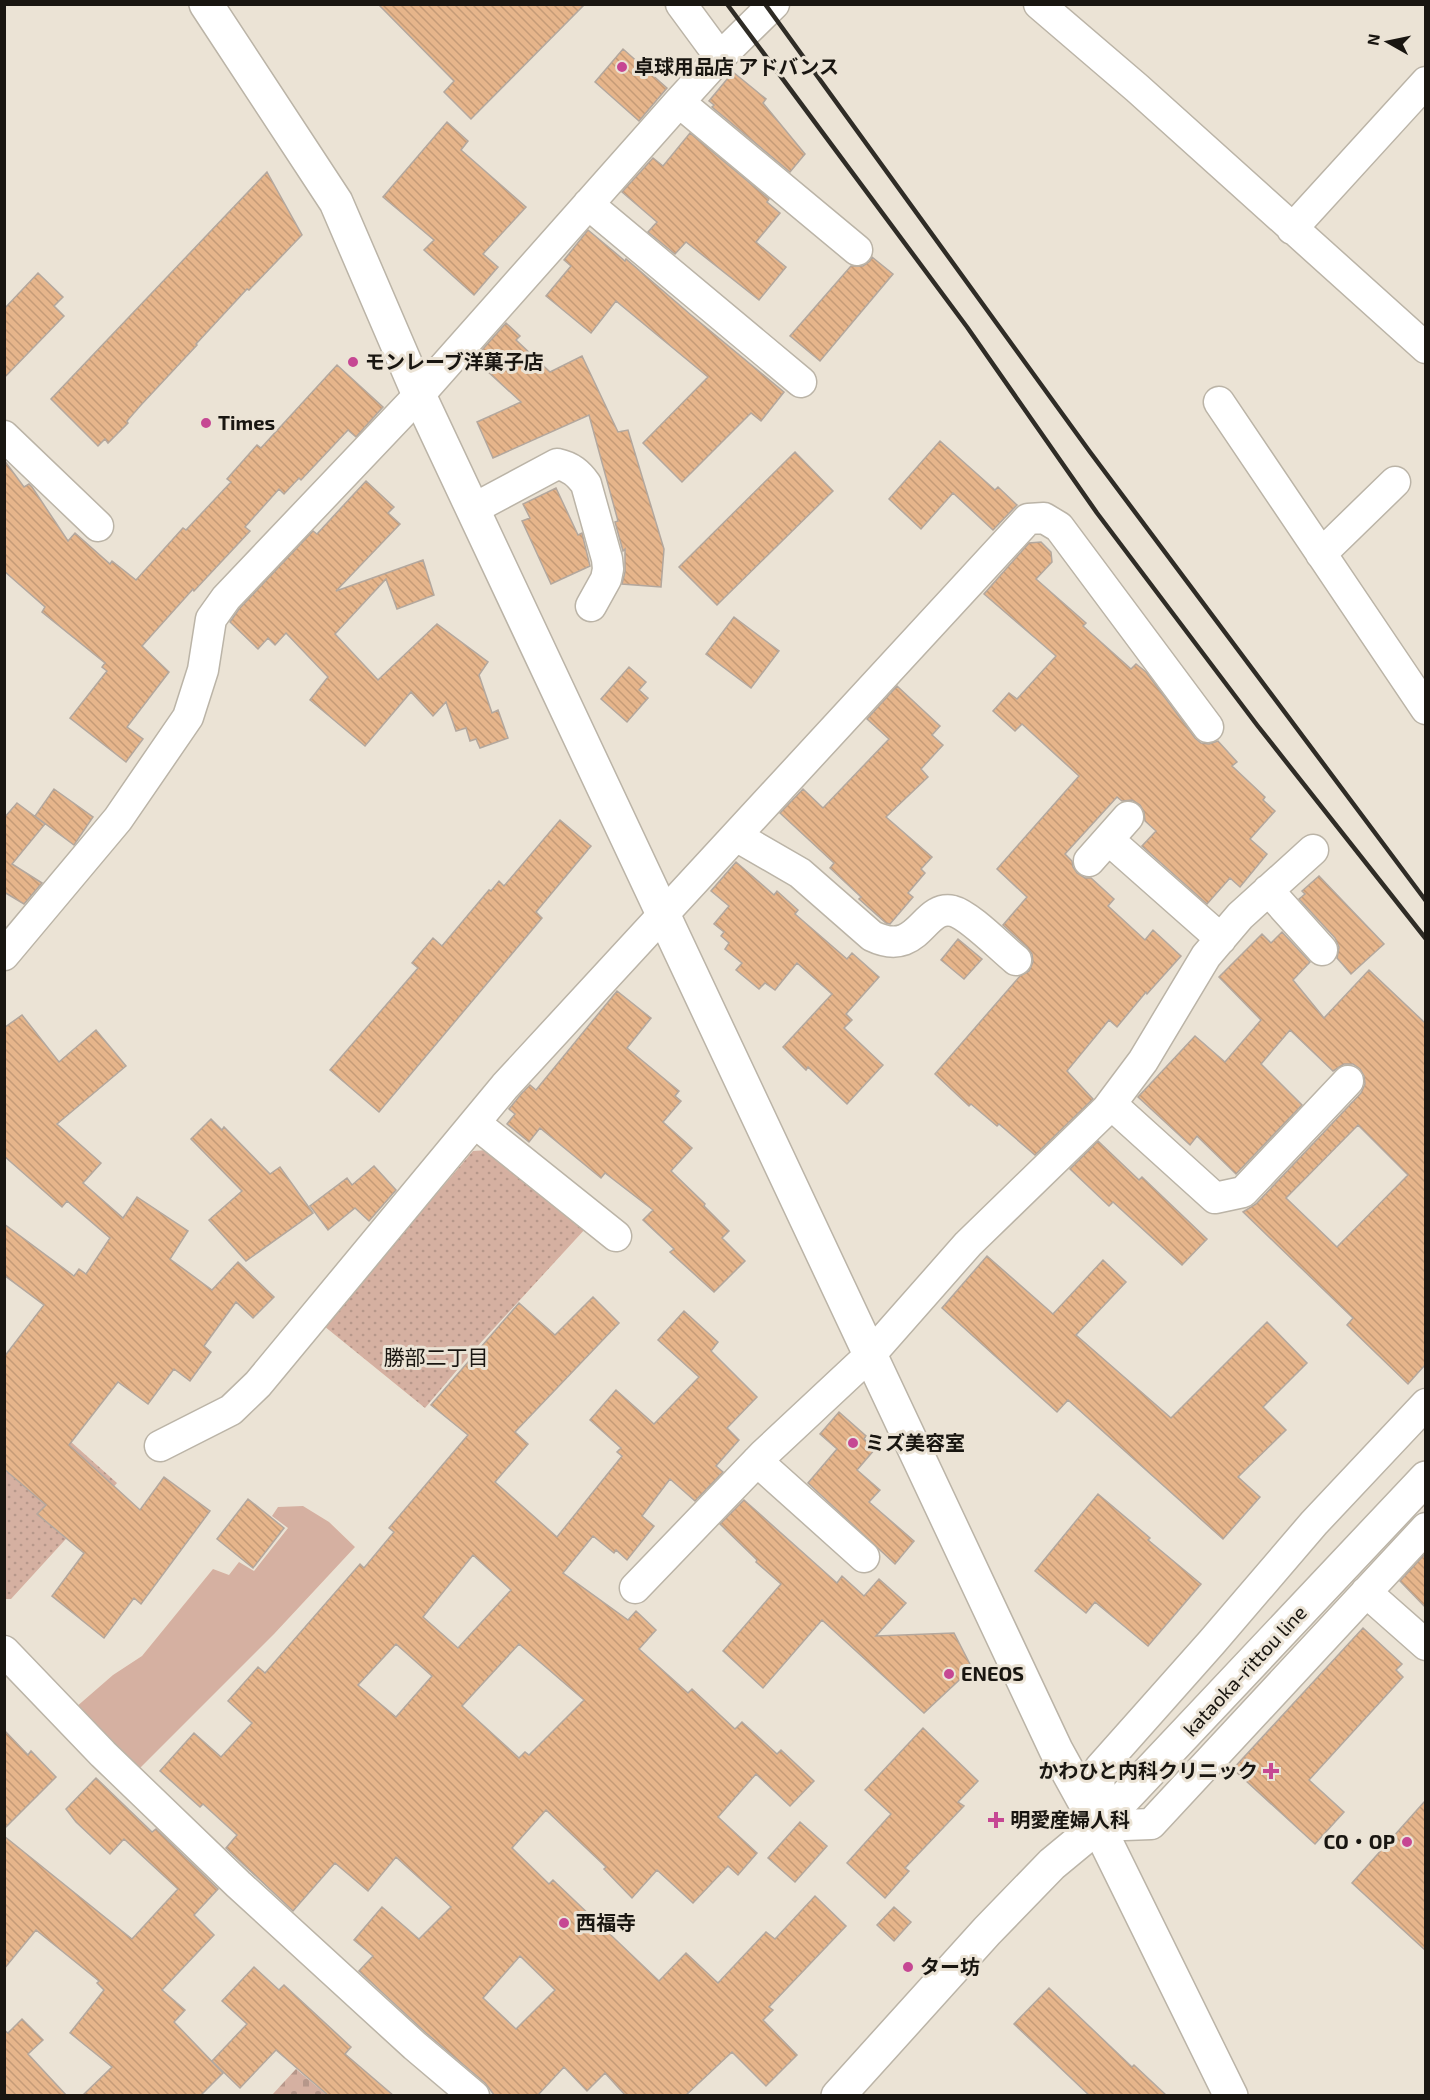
<svg xmlns="http://www.w3.org/2000/svg" width="1430" height="2100" font-family="'Exo 2','Noto Sans JP',sans-serif">
<defs>
<pattern id="grass-dots" width="8" height="8" patternUnits="userSpaceOnUse" patternTransform="scale(1.5)"><rect width="8" height="8" fill="#d5b0a1"/><path d="M2 2h.1M6 6h.1" fill="none" stroke="#b6978a" stroke-width="1.8" stroke-linecap="round"/></pattern>
<pattern id="cemetery-stones" width="16" height="16" patternUnits="userSpaceOnUse" patternTransform="scale(1.5)"><rect width="16" height="16" fill="#d5b0a1"/><path d="M2 7V4a2 2 0 0 1 4 0v3zM10 15v-3a2 2 0 0 1 4 0v3z" fill="#b6978a"/></pattern>
<pattern id="building-back-hatch" width="6" height="6" patternUnits="userSpaceOnUse" patternTransform="scale(1.5)"><rect width="6" height="6" fill="#e6b58b"/><path d="M-1 5l2 2M0 0l6 6M5-1l2 2" fill="none" stroke="#c59b77"/></pattern>
</defs>
<rect width="100%" height="100%" fill="#ebe3d5"/>
<path fill="url(#grass-dots)" d="M488 1150 586 1228 474 1350 425 1408 324 1326 473 1151Z
M4 1382 117 1483 11 1599H5Z"/>
<path fill="url(#cemetery-stones)" d="M296 2069 327 2095H272Z"/>
<path fill="#d5b0a1" d="M303 1506 329 1522 355 1547 274 1634 138 1770 75 1708 113 1675 142 1656 213 1569 229 1575 239 1562 254 1571 288 1528 272 1516 278 1507Z"/>
<path fill="url(#building-back-hatch)" stroke="#b3a79d" stroke-width="1.5" fill-rule="evenodd" d="M378 4H585L471 119 444 92 454 81Z
M623 49 667 88 639 121 595 82Z
M733 72 766 99 763 103 805 154 790 172 712 107 714 105 709 101Z
M447 122 468 141 461 150 526 207 483 254 498 267 474 295 424 250 434 240 383 197Z
M690 133 769 199 767 202 780 213 756 242 786 267 759 300 686 242 675 254 648 232 657 222 622 192 653 158 663 166Z
M267 172 302 235 249 290 247 289 196 344 197 345 141 405 127 421 128 423 108 443 105 439 98 446 51 399Z
M588 230 625 261 626 259 691 315 784 392 761 421 751 413 682 482 643 443 708 377 616 301 591 333 546 296 571 266 564 260Z
M872 257 893 274 820 361 790 336 851 266H863L870 261Z
M38 273 63 297 54 306 64 316 4 378V309Z
M506 323 520 336 516 340 550 372 582 356 618 432 628 430 664 549 661 587 622 584 625 572V549L623 551 615 522 618 521 589 415 493 458 477 422 521 402 474 359Z
M337 365 383 407 356 437 348 430 301 480 299 478 284 494 279 489 245 527 250 531 194 591 193 589 142 646 169 672 127 727 143 739 126 762 70 718 107 671 102 667 105 663 42 612 45 607 4 571V460L24 487 29 484 32 487 68 541 75 533 110 564 112 561 136 580 183 528 186 530 231 482 227 479 257 445 261 448Z
M940 441 995 490 998 487 1017 505 993 530 953 493 921 529 889 499Z
M795 452 833 491 717 605 679 567Z
M366 481 394 507 388 513 400 524 336 591 423 560 434 595 397 609 386 579 335 634 378 680 437 624 488 662 479 675 492 713 498 710 508 738 480 748 476 739 470 741 466 728 456 731 446 702 433 716 411 692 365 746 310 700 328 677 286 633 275 645 268 638 258 649 230 622 239 609 313 531 317 534Z
M556 488 578 535 582 533 590 566 551 584 522 521 530 518 523 504Z
M1041 542 1051 552 1052 562 1036 579 1086 623 1083 626 1131 669 1136 664 1146 672 1195 738 1201 743 1209 744 1218 741 1237 762 1232 766 1265 797 1263 800 1275 811 1250 839 1267 854 1240 887 1230 878 1207 904 1142 846 1156 831 1145 821 1144 812 1140 805 1132 800 1122 801 1117 797 1065 854 1072 861 1073 867 1077 873 1085 878H1091L1114 899 1108 906 1145 940 1153 930 1181 956 1147 994 1146 992 1117 1027 1109 1020 1067 1071 1093 1099 1035 1155 999 1124 997 1126 971 1104 969 1106 935 1074 1020 976 1029 971 1033 962 1032 954 1027 947 1003 925 1027 897 997 869 1079 776 1022 724 1015 731 993 711 1009 693 1017 699 1056 656 984 594 1029 543Z
M734 617 779 651 751 688 706 654Z
M629 667 646 682 639 690 648 698 627 722 601 699Z
M897 686 940 726 932 735 943 745 921 769 928 777 886 817 932 857 921 869 925 873 908 893 913 897 890 924 886 923 859 899 861 897 830 868 834 863 780 813 803 789 823 808 889 739 867 719Z
M54 789 93 817 74 845 35 816Z
M17 803 45 824 12 864 42 883 24 904 4 892V818Z
M560 820 591 846 536 912 542 918 379 1112 330 1070 418 968 412 963 433 938 442 946 489 890 491 891 499 881 504 886Z
M736 862 774 895 777 891 798 910 795 914 847 959 852 953 879 977 846 1014 852 1020 844 1028 883 1065 847 1104 808 1067 806 1070 783 1047 832 994 797 963 775 990 765 983 759 989 736 970 742 963 725 949 729 943 721 936 724 932 714 924 729 906 711 891Z
M1319 876 1384 944 1351 974 1337 958 1339 947 1335 938 1299 899 1305 894 1302 891Z
M1282 932 1310 962 1293 980 1324 1018 1369 970 1425 1023V1365L1408 1384 1347 1325 1353 1318 1243 1212 1256 1204 1361 1093 1365 1084 1364 1076 1360 1069 1353 1064H1344L1333 1071 1290 1030 1261 1064 1302 1105 1236 1174 1197 1136 1190 1145 1138 1097 1195 1036 1225 1062 1261 1020 1219 977 1262 934 1271 943ZM1358 1125 1408 1175 1337 1247 1286 1198Z
M958 939 982 959 964 979 941 960Z
M617 991 651 1018 627 1048 679 1091 675 1096 681 1101 663 1122 692 1148 671 1171 705 1204 704 1206 729 1231 722 1238 745 1261 714 1292 670 1252 674 1249 643 1220 653 1210 605 1173 601 1178 540 1128 529 1142 507 1124 515 1114 509 1109 522 1093 530 1085 536 1090Z
M22 1015 59 1062 96 1030 126 1066 57 1124 101 1163 83 1183 123 1218 137 1197 188 1231 170 1259 212 1290 238 1262 274 1297 253 1318 236 1302 204 1346 211 1352 190 1381 174 1369 148 1404 118 1382 69 1445 140 1510 164 1477 210 1511 141 1604 134 1598 104 1638 52 1596 84 1553 37 1514 46 1505 4 1469V1357L44 1305 4 1275V1224L74 1276 79 1269 86 1274 110 1238 67 1201 62 1207 4 1156V1028Z
M211 1119 222 1130 224 1127 270 1174 280 1167 313 1213 246 1261 209 1220 242 1191 191 1139Z
M1098 1141 1139 1180 1142 1177 1207 1239 1182 1265 1113 1202 1109 1206 1070 1169Z
M374 1166 396 1190 369 1221 355 1208 328 1230 310 1206 347 1178 352 1185Z
M987 1256 1053 1314 1103 1260 1126 1282 1076 1335 1171 1418 1267 1322 1307 1363 1263 1407 1286 1430 1238 1477 1260 1497 1223 1539 1068 1400 1057 1412 942 1308Z
M593 1297 619 1323 515 1432 528 1444 495 1482 557 1537 622 1456 617 1452 621 1448 590 1420 616 1390 654 1424 699 1377 658 1340 684 1311 718 1342 711 1351 757 1397 727 1428 739 1440 716 1466 723 1472 695 1501 670 1479 642 1516 654 1526 627 1560 616 1550 614 1553 593 1536 563 1573 628 1620 636 1611 656 1630 639 1649 688 1693 692 1689 735 1729 742 1722 777 1754 781 1750 814 1781 790 1806 756 1774 718 1817 757 1853 738 1875 728 1866 693 1903 657 1870 632 1898 604 1869 606 1867 546 1810 512 1848 549 1884 553 1880 659 1981 686 1953 718 1983 766 1932 775 1939 815 1896 846 1926 769 2007 773 2010 763 2020 797 2055 766 2086 732 2052 685 2096H626L605 2073 587 2091 564 2067 537 2096H495L485 2083 426 2033 359 1971 373 1956 354 1940 382 1907 419 1939 451 1907 396 1857 368 1891 335 1863 293 1911 226 1848 237 1835 203 1804 200 1807 160 1771 194 1733 221 1757 252 1723 228 1701 258 1667 265 1673 360 1564 364 1568 394 1532 389 1528 468 1435 431 1405 519 1303 555 1335ZM473 1555 511 1590 458 1648 423 1617ZM396 1644 432 1676 396 1717 358 1685ZM519 1644 584 1700 529 1755 525 1752 519 1758 462 1706ZM520 1956 555 1990 516 2029 483 1998Z
M839 1412 866 1436 864 1439 875 1449 857 1470 880 1490 869 1502 914 1541 895 1564 808 1483 837 1449 820 1434Z
M1098 1494 1150 1538 1148 1540 1201 1584 1148 1646 1095 1602 1086 1613 1035 1571Z
M248 1499 284 1528 253 1568 217 1539Z
M744 1500 837 1583 842 1576 864 1596 879 1579 906 1603 876 1636 954 1633 972 1668 924 1713 822 1620 763 1688 723 1651 781 1584 756 1562 757 1560 720 1524Z
M1425 1554V1607L1400 1581Z
M1363 1628 1402 1664 1396 1670 1403 1677 1309 1780 1344 1812 1315 1844 1233 1769Z
M923 1728 978 1781 958 1802 964 1806 905 1868 909 1871 885 1898 847 1863 891 1814 865 1790Z
M4 1730 28 1755 31 1751 56 1777 4 1829Z
M96 1778 152 1832 156 1829 218 1889 194 1915 214 1935 162 1990 185 2010 174 2022 223 2073 200 2096H82L112 2067 70 2033 104 1990 97 1983 99 1981 36 1930 4 1969V1836L132 1939 178 1889 124 1839 110 1854 76 1822 66 1809Z
M1425 1801V1950L1352 1883Z
M800 1822 827 1846 795 1882 768 1858Z
M894 1907 911 1922 894 1941 877 1925Z
M254 1967 279 1990 284 1985 351 2047 345 2054 394 2096H329L276 2050 240 2088 212 2061 247 2024 222 2001Z
M1049 1988 1132 2067 1134 2065 1167 2096H1090L1014 2024Z
M22 2019 43 2040 28 2054 67 2096H4V2030L8 2033Z"/>
<g fill="none" stroke-linecap="round" stroke-linejoin="round">
<g stroke="#bbb4a7" stroke-width="33">
<path id="minor" d="M681 4 720 57
M1039 4 1137 88 1426 348
M679 102 857 250
M588 204 801 382
M1292 229 1426 82
M1219 402 1426 709
M4 436 98 526
M473 509 557 464C571 467 578 473 586 484L607 559 608 569 606 579 591 606
M1321 554 1395 482
M736 836 800 873 872 936C920 959 922 904 953 911 969 915 1001 948 1016 960
M1109 840 1221 939
M1089 861 1128 817
M1268 890 1322 950
M4 955 118 819 188 717 203 670 211 619 226 598 419 395 679 102 720 57 774 4
M1111 1104 1215 1198 1243 1192 1348 1081
M475 1123 616 1236
M1426 1404 1314 1523 1212 1642 1100 1768 1098 1826 1151 1824 1426 1528
M160 1446 231 1410 258 1384 505 1086 1028 519 1044 518 1059 527 1208 727
M757 1461 864 1557
M635 1588 764 1454 871 1354 968 1244 1107 1109 1143 1061 1206 956 1240 916 1313 850
M1366 1592 1426 1645
M4 1651 103 1754 238 1884 415 2046 474 2096"/>
</g>
<g stroke="#bbb4a7" stroke-width="36">
<path id="tertiary" d="M206 4 336 202 419 395 1056 1750 1098 1826 1231 2096"/>
</g>
<g stroke="#bbb4a7" stroke-width="36">
<path id="secondary" d="M838 2096 987 1931 1052 1864 1098 1826 1426 1478"/>
</g>
<use href="#minor" stroke="#fff" stroke-width="30"/>
<use href="#tertiary" stroke="#fff" stroke-width="33"/>
<use href="#secondary" stroke="#fff" stroke-width="33"/>
<path stroke="#2f2c26" stroke-width="4.5" d="M727 4 967 327 1097 513 1257 725 1426 939
M765 4 1090 452 1426 901"/>
</g>
<g fill="#c64793" stroke="#ebe3d5" stroke-width="2">
<circle cx="622" cy="67" r="6"/>
<circle cx="353" cy="362" r="6"/>
<circle cx="206" cy="423" r="6"/>
<circle cx="853" cy="1443" r="6"/>
<circle cx="949" cy="1674" r="6"/>
<path d="M1268 1762h6v6h6v6h-6v6h-6v-6h-6v-6h6z"/>
<path d="M993 1811h6v6h6v6h-6v6h-6v-6h-6v-6h6z"/>
<circle cx="1407" cy="1842" r="6"/>
<circle cx="564" cy="1923" r="6"/>
<circle cx="908" cy="1967" r="6"/>
</g>
<g text-anchor="middle" stroke-width="6" stroke-linejoin="round" paint-order="stroke">
<g font-size="20" font-weight="bold" fill="#191611" stroke="#ebe3d5" text-anchor="start">
<text x="634" y="74">卓球用品店 アドバンス</text>
<text x="365" y="369">モンレーブ洋菓子店</text>
<text x="218" y="430">Times</text>
<text x="865" y="1450">ミズ美容室</text>
<text x="961" y="1681">ENEOS</text>
<text x="1258" y="1778" text-anchor="end">かわひと内科クリニック</text>
<text x="1010" y="1827">明愛産婦人科</text>
<text x="1395" y="1849" text-anchor="end">CO・OP</text>
<text x="576" y="1930">西福寺</text>
<text x="920" y="1974">ター坊</text>
</g>
<g font-size="20" fill="#191611" stroke="#ebe3d5">
<text transform="translate(1245 1671) rotate(-47)" y="7">kataoka-rittou line</text>
</g>
<g font-size="21" fill="#191611" stroke="#ebe3d5">
<text x="436" y="1365">勝部二丁目</text>
</g>
</g>
<rect width="1430" height="2100" fill="none" stroke="#191611" stroke-width="12"/>
<g transform="translate(1388 42) rotate(279)" stroke="#ebe3d5" stroke-width="4.5" paint-order="stroke">
<path d="M0-4.5L10 22L0 15L-10 22Z" fill="#191611"/>
<text y="-9" font-size="16" font-weight="bold" text-anchor="middle" fill="#191611">N</text>
</g>
</svg>
